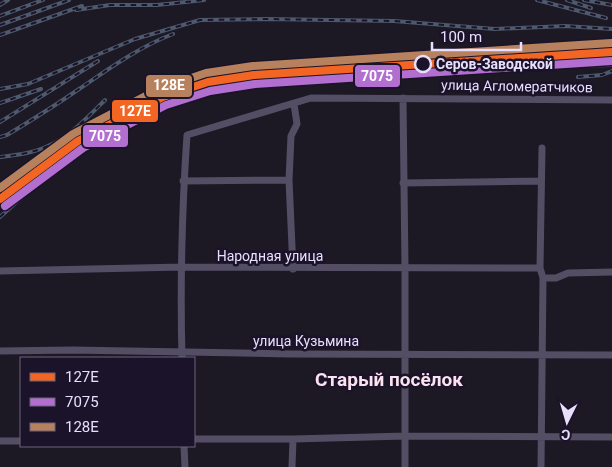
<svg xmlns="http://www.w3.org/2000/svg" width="612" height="467" font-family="Roboto,sans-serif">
<rect width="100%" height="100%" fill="#1c1824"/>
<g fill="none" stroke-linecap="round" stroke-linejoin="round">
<path stroke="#534e64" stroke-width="7" d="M403 98 405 268V467
M183 181 289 180
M403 183 541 181
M293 269 289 180 291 136 297 124 294 104
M0 271 182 267 540 268
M543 278H556L568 273 612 272
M0 351 73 350 290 354 612 355
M182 358C180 284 182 209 187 135L311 98 612 100
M194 439H293L406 436 612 437
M0 441H21
M184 446 185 467
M292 467 293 439
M541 467 543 278 540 268 542 148"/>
<g stroke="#4d596c" stroke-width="4">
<path id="rail" d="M537 0 606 18
M567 0 591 8
M584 0 612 5
M0 5 8 0
M76 10 110 5H157L204 0
M0 16 43 0
M0 25 69 0
M0 35 82 6
M578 66 612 65
M578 77 602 75 612 71
M0 89 28 84 135 39 200 20 266 19 394 21 495 29 565 26 612 29
M0 103 41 89
M0 122 98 61
M0 137 7 135C32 120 56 105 79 89 110 68 139 47 173 34
M0 157C16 155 35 153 50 145 71 135 88 117 105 100
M0 188 53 146
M0 203 27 180
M0 217C51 170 109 127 173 100 213 83 261 78 303 72"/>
</g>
<use href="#rail" stroke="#1b1329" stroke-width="2" stroke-dasharray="5.5" stroke-linecap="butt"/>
<g stroke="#1b1329" stroke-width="11">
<path id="rail-1" d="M0 199 78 141 163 97 208 82 254 75 612 52"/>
</g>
<g stroke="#1b1329" stroke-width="11">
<path id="rail-2" d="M5 206 83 148 166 105 210 91 255 84 612 61"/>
</g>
<g stroke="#1b1329" stroke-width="11">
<path id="rail-3" d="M0 188 73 134 159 89 206 73 253 66 611 43"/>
</g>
<use href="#rail-1" stroke="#f26522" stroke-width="8"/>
<use href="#rail-2" stroke="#b36fd0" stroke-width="8"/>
<use href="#rail-3" stroke="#b6815c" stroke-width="8"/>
</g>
<circle fill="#1b1329" stroke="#e7dffc" stroke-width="2.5" cx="423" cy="64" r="8"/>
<g text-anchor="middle" stroke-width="5" stroke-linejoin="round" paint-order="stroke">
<g font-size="14" font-weight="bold" fill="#e7dffc" stroke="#1b1329" text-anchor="start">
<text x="436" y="69">Серов-Заводской</text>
</g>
<g font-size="14" fill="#e7dffc" stroke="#1b1329">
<text transform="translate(517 86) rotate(1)" y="5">улица Агломератчиков</text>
<text x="270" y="261">Народная улица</text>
<text x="306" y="346">улица Кузьмина</text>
</g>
<g font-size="19" font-weight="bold" fill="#fce1ee" stroke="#1b1329">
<text x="389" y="386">Старый посёлок</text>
</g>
</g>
<g stroke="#1b1329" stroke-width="2">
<rect x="354" y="64" width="47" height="24" rx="5" fill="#b36fd0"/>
<rect x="145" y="74" width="48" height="24" rx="5" fill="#b6815c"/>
<rect x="111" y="99" width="48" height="24" rx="5" fill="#f26522"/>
<rect x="82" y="124" width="47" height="24" rx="5" fill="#b36fd0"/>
</g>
<g font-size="14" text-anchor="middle" font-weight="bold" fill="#fff">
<text x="377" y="81">7075</text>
<text x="169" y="90">128Е</text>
<text x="135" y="116">127Е</text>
<text x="105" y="141">7075</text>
</g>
<rect x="20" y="357" width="175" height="90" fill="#1b1329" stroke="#6d657d"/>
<rect x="30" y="373" width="25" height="8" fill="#f26522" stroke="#6d657d"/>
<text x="65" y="382" font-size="15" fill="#e7dffc">127Е</text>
<rect x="30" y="398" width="25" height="8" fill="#b36fd0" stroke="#6d657d"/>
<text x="65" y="407" font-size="15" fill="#e7dffc">7075</text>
<rect x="30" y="423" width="25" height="8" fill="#b6815c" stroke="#6d657d"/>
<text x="65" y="432" font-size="15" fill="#e7dffc">128Е</text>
<g transform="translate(567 422) rotate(185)" stroke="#1b1329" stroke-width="4" paint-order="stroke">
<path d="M0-4L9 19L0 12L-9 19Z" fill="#e7dffc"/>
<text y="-8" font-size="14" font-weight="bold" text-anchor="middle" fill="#e7dffc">С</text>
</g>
<path d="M432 42v8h89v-8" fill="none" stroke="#e7dffc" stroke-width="2.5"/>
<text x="440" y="42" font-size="15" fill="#e7dffc" stroke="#1b1329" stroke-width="4" paint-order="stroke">100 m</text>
</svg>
